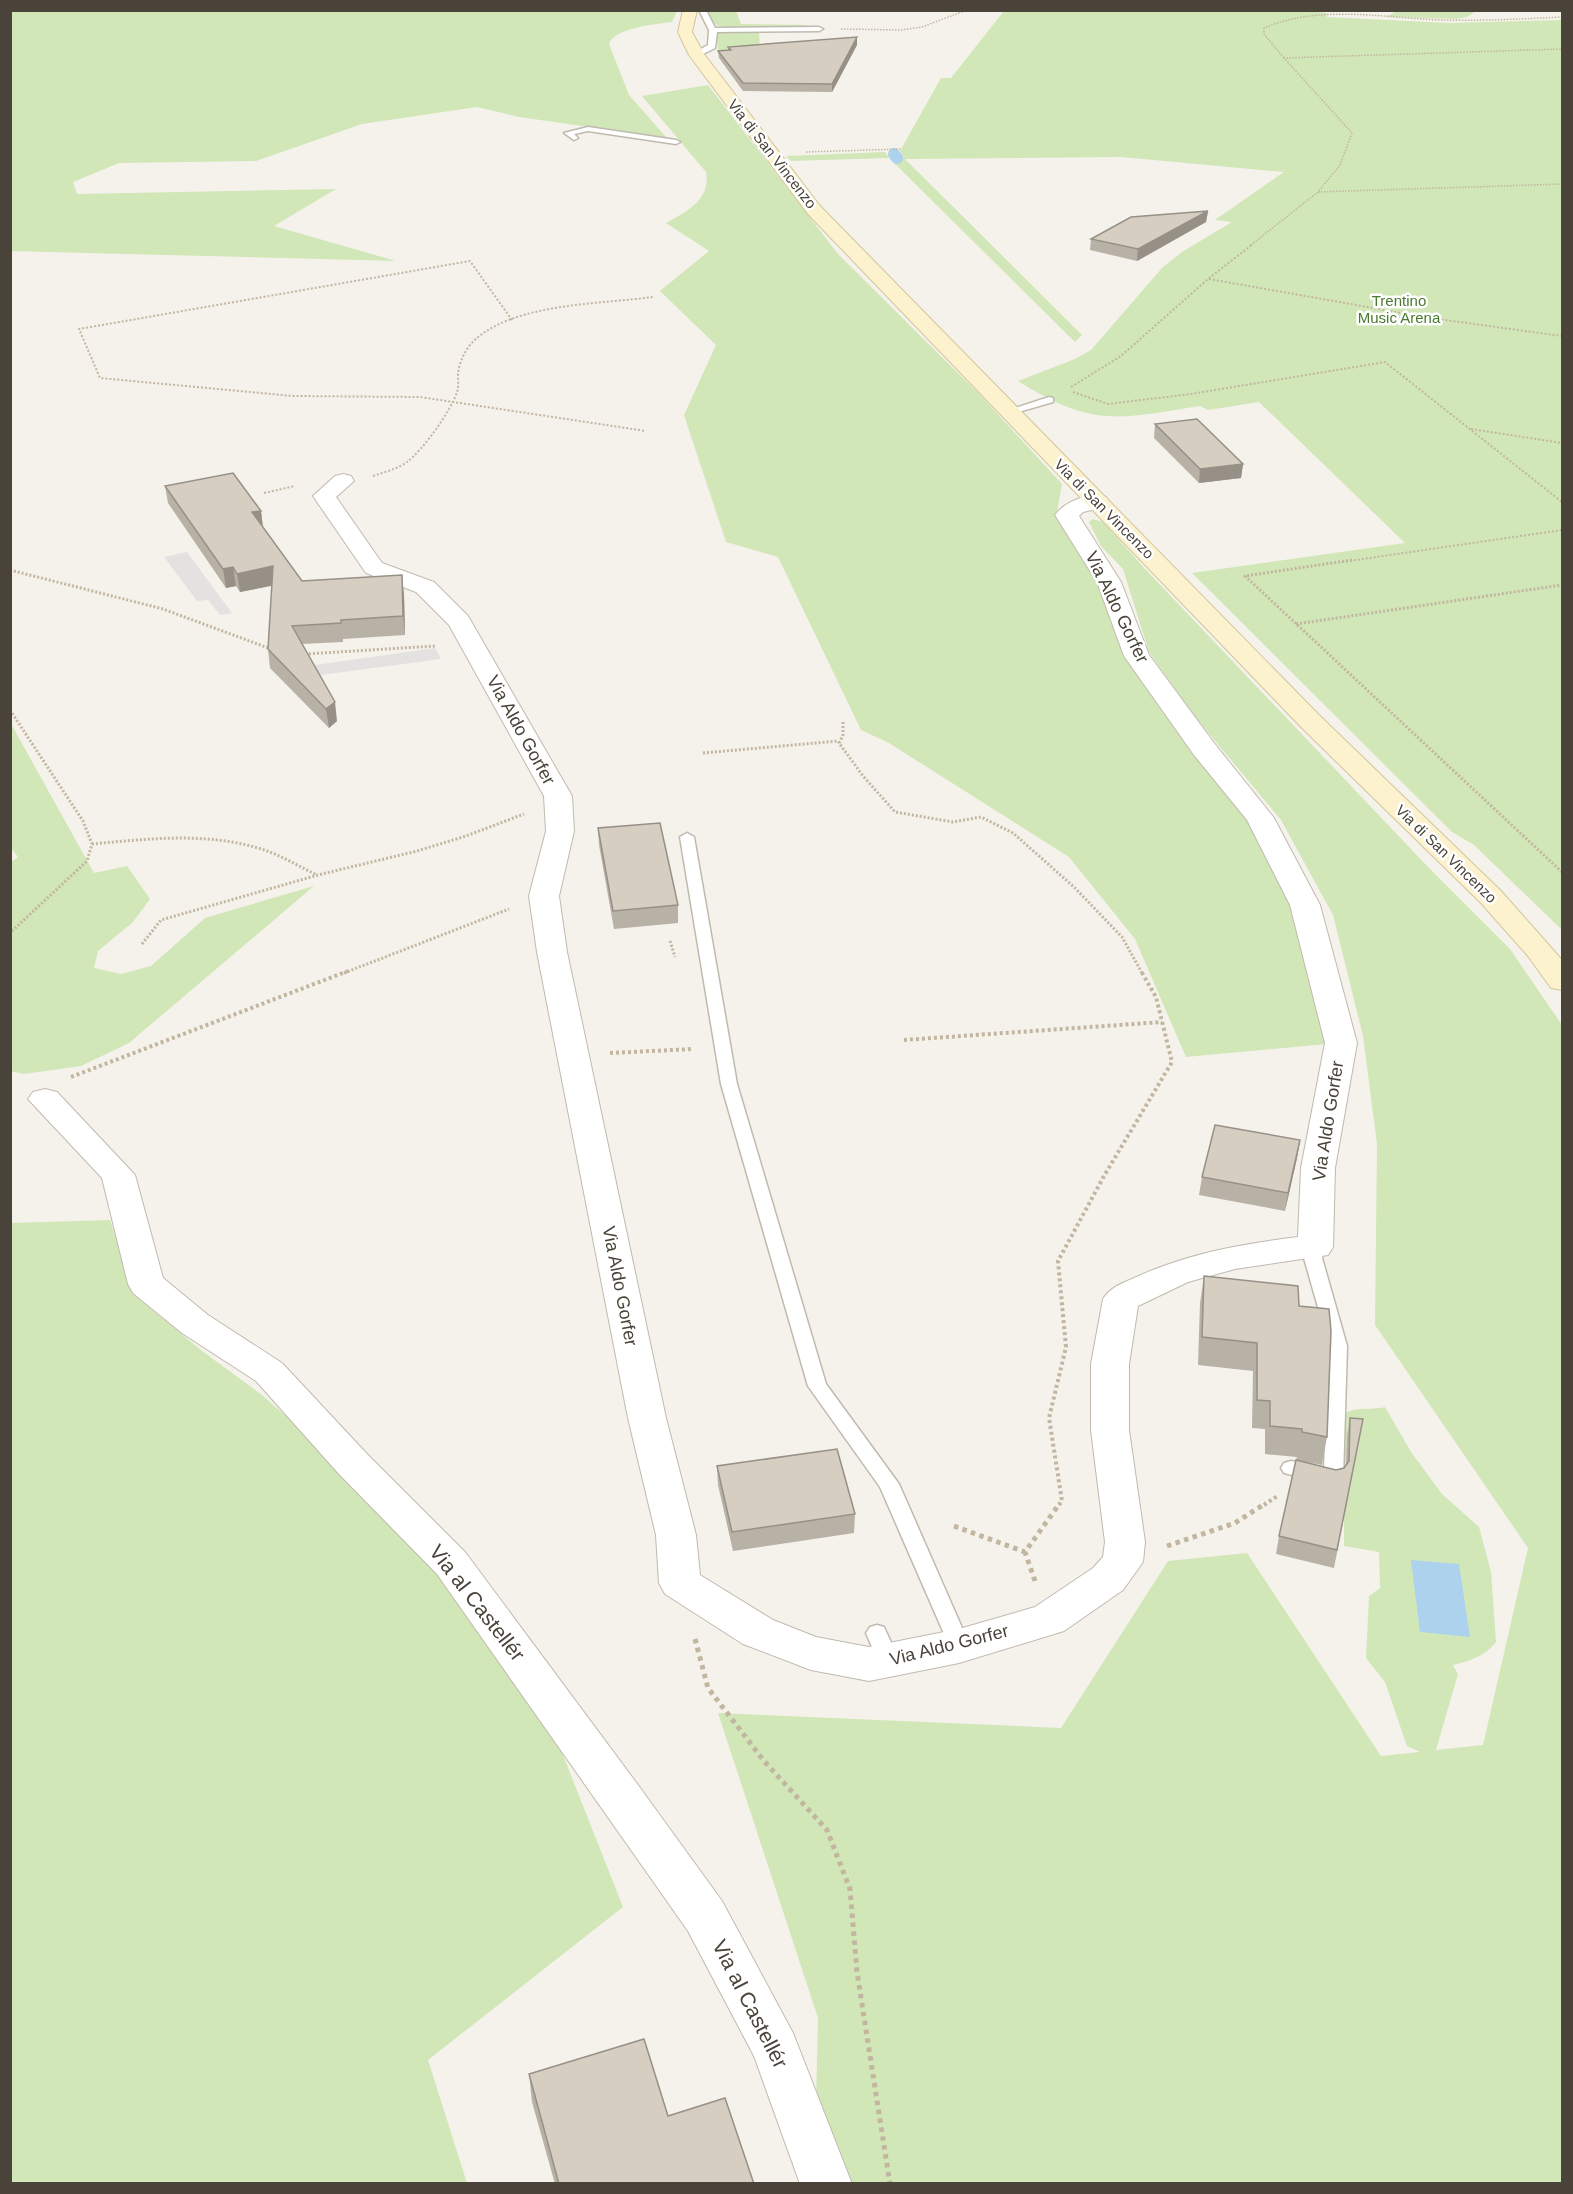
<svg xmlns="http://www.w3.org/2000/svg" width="1573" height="2194" font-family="Arial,sans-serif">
<rect width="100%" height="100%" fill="#f5f2ec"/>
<path fill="#d1e7b7" d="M11 10 677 11 672 22C656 24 614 28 609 44L629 95 667 138 519 117 477 107 362 124 256 161 119 163 73 182 77 194 336 189 274 226 396 261 11 251Z
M1301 10 1326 13 1327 17 1448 23 1562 20V930L1474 845 1452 832 1192 573 1405 543 1259 402 1208 410 1200 406C1118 419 1093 428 1018 381L1075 359 1091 350 1162 268 1182 252 1232 222 1215 220 1284 172 1121 157 905 159 1082 335 1075 342 889 158 791 161 786 156 885 152 889 158H904L900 151 941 78H951L1004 11Z
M1398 10H1476V11L1467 17 1457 19 1386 17Z
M705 11H736L741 24 809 25 798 28H728L716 25Z
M723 32H759L760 50 719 56 716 34Z
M708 85 838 254 982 397 1062 484 1056 517 1093 571 1127 661 1252 822 1294 906 1327 1044 1186 1057 1135 939 1069 857 889 743 861 730 778 557 726 542 684 415 716 345 660 291 709 251 666 223C687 211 711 200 706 172L642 96Z
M1093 519 1103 522 1147 571 1428 867 1510 949 1562 1025V2183H814L818 2018 718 1713 1061 1728 1168 1561 1247 1553 1381 1756 1420 1752 1407 1746 1385 1682 1366 1658 1369 1596 1380 1588 1379 1552 1344 1546V1503L1347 1499 1341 1416C1355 1405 1369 1411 1385 1407L1411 1452 1442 1494 1479 1527 1491 1572 1496 1642C1485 1656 1470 1661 1453 1665L1458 1674 1436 1750 1483 1745 1528 1548 1375 1325 1377 1144 1363 1036 1333 915 1281 820 1191 712 1149 652 1123 569 1101 546 1089 522Z
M10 722 94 873 127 866 150 899 133 922 98 951 94 968 121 974 151 966 205 918 314 886 129 1043 81 1066 24 1074 10 1071V863L18 857 11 848Z
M110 1220 134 1295 202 1351 262 1395 330 1455 527 1664 623 1907 428 2060 467 2183H11L10 1223Z"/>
<path fill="#e4e2e0" d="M187 552 232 613 220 615 208 600 197 601 164 557Z
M435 648 441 659 313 676 308 666Z"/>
<path fill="#acd2ee" d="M1411 1560 1459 1564 1470 1637 1420 1632Z"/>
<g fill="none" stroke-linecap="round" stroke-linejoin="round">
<path stroke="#acd2ee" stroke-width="12" d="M894 154 897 158"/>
<g stroke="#c0baae" stroke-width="3">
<path id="service" d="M699 10H706L715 28 819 27 823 29 819 31 717 32 715 48 697 57H694V53L708 45 709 30Z
M588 127 676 140 680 142 676 144 588 131 574 134 578 138 574 140 564 133Z
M1049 397 1053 398V402L1008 415 1003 412Z
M687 833 694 837 737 1084 826 1384 899 1484 970 1646 966 1652 959 1654 952 1652 880 1487 808 1386 721 1084 680 837Z
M1315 1241 1321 1243 1324 1247 1322 1258 1347 1346 1343 1478 1340 1483 1333 1485 1284 1473 1281 1468 1284 1463 1291 1461 1324 1468 1329 1346 1304 1258 1309 1243Z
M877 1625 884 1627 899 1660 896 1666 888 1668 880 1666 866 1633 870 1627Z"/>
</g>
<g stroke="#c0baae" stroke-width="2">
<path id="minor" d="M343 474 351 476 354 481 336 497 382 563 434 582 468 616 572 796 574 831 559 896 567 952 666 1418 696 1535 700 1575 773 1620 816 1637 869 1647 959 1629 1035 1607 1093 1568 1103 1557 1105 1542 1091 1430V1364L1103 1299C1110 1288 1120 1284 1132 1279 1185 1254 1240 1244 1298 1237L1301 1168 1325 1043 1290 905 1247 820 1194 755 1124 656 1097 582 1055 515C1066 500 1088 493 1106 497L1109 502 1106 507 1083 512 1079 516 1121 582 1149 655 1214 743 1274 818 1320 905 1357 1043 1335 1168 1333 1247 1328 1255 1235 1269 1188 1282 1138 1306 1129 1364V1430L1145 1542 1143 1562 1123 1590 1064 1631 959 1663 869 1681 811 1670 743 1644 665 1594 659 1583 656 1535 628 1418 537 952 529 896 546 831 544 796 449 625 416 592 366 573 313 496 335 476Z
M45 1089 57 1092 135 1175 163 1278 208 1315 282 1363 367 1454 465 1552 638 1785 722 1901 793 2033 852 2184H800L754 2056 688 1931 437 1574 339 1474 256 1381 182 1333 133 1293 128 1284 102 1178 28 1099 33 1092Z"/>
</g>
<g stroke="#d2c59d" stroke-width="2">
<path id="secondary" d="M683 10H697L692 32 704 54 820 206 1319 715 1501 891 1562 960V990L1551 988 1528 956 1481 903 1301 727 808 214 689 55 678 32Z"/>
</g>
<path stroke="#c2b6a0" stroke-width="1.5" stroke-dasharray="1.5 1.5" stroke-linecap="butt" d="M841 29 901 30 922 27 967 10
M1284 58 1264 34V28C1321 4 1382 18 1442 20 1482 21 1522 19 1562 17
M806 152 901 149
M1318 192 1562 184
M1251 245 1318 192 1340 165 1352 133 1284 58 1562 49"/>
<path stroke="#c2b6a0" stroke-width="2" stroke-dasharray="2 2" stroke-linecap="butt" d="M1209 279 1430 318 1562 336
M512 320 470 261 79 329 100 378 293 396 420 397 646 431
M1071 387 1121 356 1208 279 1253 244
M1073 392 1108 404 1191 394 1385 362 1562 502
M1471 429 1562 443
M373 476C385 472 397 469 407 462 423 450 451 411 457 392 459 386 458 380 458 374 459 361 467 346 477 338 518 303 602 304 653 297
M264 493 295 486
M1342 562 1562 530"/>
<path stroke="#c2b6a0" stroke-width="3" stroke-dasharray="2 2" stroke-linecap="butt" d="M1352 560 1245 576 1562 872
M10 570 163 609 271 649
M1296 624 1562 585
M305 654 435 646
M10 710 83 821 92 844 87 861 10 933
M843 722V735L839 743 863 776 895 812 953 822 981 817 1013 833 1074 887 1122 937 1142 973
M703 753 838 741
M92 844C147 839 204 832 258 848 279 854 298 866 317 875
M670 941 675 957
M142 944 161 920 318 875 417 851 466 836 524 814
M344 973 509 909"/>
<path stroke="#c2b6a0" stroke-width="4" stroke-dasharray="3 3" stroke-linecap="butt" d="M904 1040 1162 1022
M610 1053 693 1049
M71 1077 348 971
M1059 1505 1062 1501 1049 1418 1066 1347 1058 1261 1104 1176 1172 1062 1156 997 1141 971
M1264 1505 1279 1495"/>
<path stroke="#c2b6a0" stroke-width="5" stroke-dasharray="4.5 4.5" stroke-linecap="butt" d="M954 1526 1025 1552
M1167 1546 1235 1523 1266 1503
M1035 1581 1025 1552 1060 1503
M695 1639 708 1688 764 1761 827 1830 850 1889 857 1972 890 2184"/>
<use href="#service" fill="#fff" fill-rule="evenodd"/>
<use href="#minor" fill="#fff" fill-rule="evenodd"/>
<use href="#secondary" fill="#fcf2ce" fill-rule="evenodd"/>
</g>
<path fill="#b8b1a6" d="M857 37V45L832 92 743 91 719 58 718 51 728 50V47Z
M1208 211 1206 222 1137 261 1090 250 1091 239Z
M1155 424 1243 464 1241 478 1199 483 1154 438Z
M165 486 261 511 263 528 302 581 404 594 405 635 343 639V642L302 644 337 721 329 728 270 668 268 649 272 585 240 592 236 586 226 588 168 503Z
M598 828 678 905V923L614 929 599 845Z
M1300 1140 1297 1158 1285 1211 1199 1195 1202 1177Z
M1204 1276 1299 1306 1327 1437 1322 1465 1296 1460 1297 1457 1265 1454V1429L1252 1428 1253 1371 1198 1365 1200 1303Z
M1350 1418 1363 1419 1334 1568 1276 1554 1279 1536 1336 1470 1344 1468 1346 1465 1347 1436Z
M717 1466 855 1514 854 1533 733 1551 718 1485Z
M529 2074 754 2184H555L532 2102Z"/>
<path fill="#969087" d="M857 37V45L832 92V84Z
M1208 211 1206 222 1137 261 1138 249Z
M1243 464 1241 478 1199 483 1200 469Z
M261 511 263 528 252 512Z
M273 566 276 585 240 592 237 574Z
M233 567 236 586 226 588 223 569Z
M402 575 404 594 405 635 403 616Z
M335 702 337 721 329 728 326 709Z
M1300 1140 1297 1158 1285 1211 1288 1193Z"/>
<path fill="#d6cec1" stroke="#969087" stroke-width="1.5" d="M857 37 832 84 743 83 718 51 731 50 728 47Z
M1208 211 1138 249 1091 239 1131 217Z
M1197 419 1243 464 1200 469 1155 424Z
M233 473 261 511 252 512 302 581 402 575 403 616 341 620V623L292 626 335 702 326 709 268 649 273 566 237 574 233 567 223 569 165 486Z
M660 823 678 905 613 911 598 828Z
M1215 1125 1300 1140 1288 1193 1202 1177Z
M1204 1276 1298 1286 1299 1306 1329 1309 1331 1331 1327 1437 1302 1432V1429L1270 1426V1401L1257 1400V1343L1202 1337Z
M1350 1418 1363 1419 1337 1550 1279 1536 1296 1460 1336 1470 1344 1468 1349 1461Z
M837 1449 855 1514 732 1532 717 1466Z
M644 2039 668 2116 725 2098 754 2184H559L529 2074Z"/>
<g text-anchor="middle" stroke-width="5" stroke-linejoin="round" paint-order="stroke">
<g font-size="15" fill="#494339" stroke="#fff">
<text transform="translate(772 154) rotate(52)" y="5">Via di San Vincenzo</text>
<text transform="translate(1104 509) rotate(45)" y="5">Via di San Vincenzo</text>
<text transform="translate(1446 854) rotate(44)" y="5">Via di San Vincenzo</text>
</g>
<g font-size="15" fill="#4a7a2e" stroke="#fff">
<text x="1399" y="306">Trentino<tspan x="1399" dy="17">Music Arena</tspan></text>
</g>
<g font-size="18" fill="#494339" stroke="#fff">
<text transform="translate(1117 607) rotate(64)" y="6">Via Aldo Gorfer</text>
<text transform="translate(521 730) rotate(61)" y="6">Via Aldo Gorfer</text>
<text transform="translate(1328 1121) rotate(-81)" y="6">Via Aldo Gorfer</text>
<text transform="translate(620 1286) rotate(79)" y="6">Via Aldo Gorfer</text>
<text transform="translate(949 1645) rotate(-14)" y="6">Via Aldo Gorfer</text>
</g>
<g font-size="21" fill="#494339" stroke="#fff">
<text transform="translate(477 1603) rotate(52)" y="7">Via al Castellér</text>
<text transform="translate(750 2004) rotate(63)" y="7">Via al Castellér</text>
</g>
</g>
<rect width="1573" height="2194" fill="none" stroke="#494339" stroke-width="24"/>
</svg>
